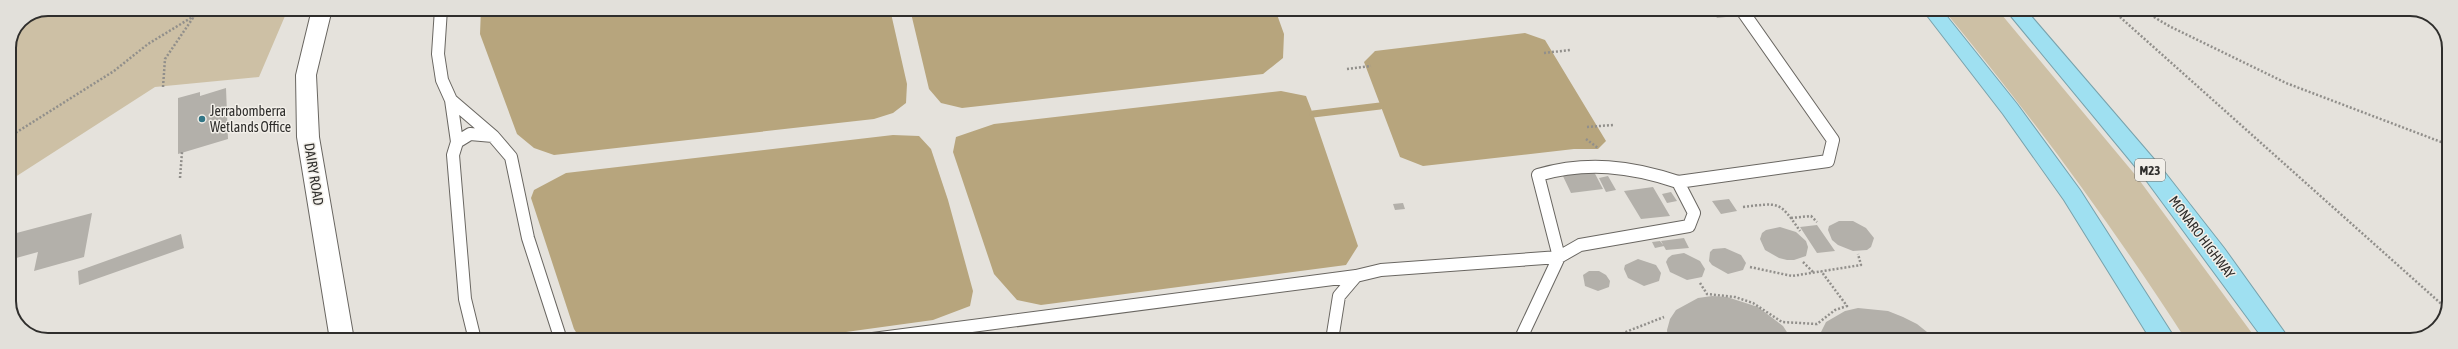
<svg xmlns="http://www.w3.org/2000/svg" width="2458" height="349" font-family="'Asap Condensed',sans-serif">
<rect width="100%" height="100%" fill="#e5e2dc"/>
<path fill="#cdc0a5" d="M48 9H288L259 77 155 87 9 181V48L20 20Z
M1943 9H1997L2137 177 2257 340H2186C2112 225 2030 114 1943 9Z"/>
<path fill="#b7a57d" d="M481 9H890L907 84 906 103 893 113 874 119 554 155 534 148 517 134 480 34Z
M910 9H1275L1284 34 1283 58 1263 74 962 108 941 103 929 89Z
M1525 33 1545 40 1606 141 1598 149H1574L1423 166 1400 157 1364 62 1375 51Z
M1281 91 1306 96 1313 114 1358 246 1346 265 1041 305 1017 300 994 274 953 152 956 137 994 124Z
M893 135 919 136 931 149 948 200 973 291 970 306 933 320 788 340H581L574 329 531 198 534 190 566 173Z"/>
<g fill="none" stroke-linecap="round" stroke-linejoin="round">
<path stroke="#b7a57d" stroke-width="7" d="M1313 114 1380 106"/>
</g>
<path fill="#b3b0aa" d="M1711 9H1730L1735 16 1717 18Z
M226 88 228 139 178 154V98L200 92V96Z
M1592 168 1603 189 1571 193 1561 172Z
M1608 176 1616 190 1606 192 1599 178Z
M1653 187 1670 216 1641 219 1624 191Z
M1671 192 1677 201 1667 203 1662 194Z
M1729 199 1737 211 1721 214 1712 201Z
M1403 203 1405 209 1395 210 1393 204Z
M92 213 84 257 34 271 38 252 9 260V235Z
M1839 221H1853L1866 228 1874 238 1871 247 1867 250 1853 251 1838 245 1832 240 1828 230 1829 226Z
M1817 225 1835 251 1817 253 1800 227Z
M1780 227 1796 232 1806 241 1808 247 1806 256 1794 260H1787L1779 258 1765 250 1760 239 1762 233 1766 230Z
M181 234 184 248 79 285 78 271Z
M1684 238 1689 248 1666 250 1661 241Z
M1660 241 1664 246 1655 248 1652 242Z
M1725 248 1741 255 1746 263 1743 270 1728 274 1712 265 1709 261 1710 252 1713 249Z
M1684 253 1700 261 1705 269 1702 277 1687 280 1670 272 1666 262 1668 258 1672 255Z
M1638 259 1656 265 1661 273 1659 281 1644 286 1628 278 1624 269 1625 265Z
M1589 271H1599L1606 275 1610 281 1609 287 1598 291 1585 286 1583 275Z
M1712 296 1727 297 1758 307 1783 326 1792 340H1668L1667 330 1670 319 1676 310 1698 298Z
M1858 308 1888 311 1903 317 1917 324 1937 340H1820L1821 332 1826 322 1845 311Z
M1578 334H1592L1617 340H1558Z"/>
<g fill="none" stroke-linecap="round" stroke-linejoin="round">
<g stroke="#696661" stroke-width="14">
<path id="lane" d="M441 9 438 54 442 80 451 100 457 142 453 155 465 299 475 340
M451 100 493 136 511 157 528 238 561 340
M457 142 470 134 493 136
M865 340 1356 276 1381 270 1559 257 1580 245 1689 226 1694 213 1678 182 1828 161 1833 140 1741 9
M1332 340 1339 296 1356 276
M1520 340 1559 257 1538 175C1587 161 1630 166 1678 182"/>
</g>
<g stroke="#696661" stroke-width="2">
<path id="street" d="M312 9H332L316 75 319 137 354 340H330L297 137 296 75Z"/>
</g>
<g stroke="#78a2ac" stroke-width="2">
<path id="highway" d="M1922 9H1941L2017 104 2080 190 2176 340H2151L2064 200 2003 114Z
M2005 9H2025L2159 165 2224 248 2290 340H2264L2143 176Z"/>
</g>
<path stroke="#918f8b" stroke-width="2.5" stroke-dasharray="2 2" stroke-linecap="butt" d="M2111 9 2447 309
M2140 9 2171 27 2286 83 2449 145
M1544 53 1570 50
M1347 69 1371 66
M163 87 165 59 199 9
M1587 127 1613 125
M9 137 114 71 148 44 194 16
M1586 139 1598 148
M180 178 182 152
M1743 207C1779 203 1779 200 1800 231
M1791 218 1811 216 1817 222
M1803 262 1813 272
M1750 267 1792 276 1861 265 1858 254
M1700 283 1707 294 1735 297 1753 303 1782 322 1817 324 1835 310 1847 306 1821 271
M1618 335 1664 317"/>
<use href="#lane" stroke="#fff" stroke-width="12"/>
<use href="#street" fill="#fff" fill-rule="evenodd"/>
<use href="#highway" fill="#9fe0f1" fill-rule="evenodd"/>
</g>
<circle fill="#327686" stroke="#f2efe9" stroke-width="1.5" cx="202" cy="119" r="4"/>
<g text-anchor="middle" stroke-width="3" stroke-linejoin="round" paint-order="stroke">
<rect fill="#f2efe9" stroke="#6a6865" stroke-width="1" x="2135" y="159" width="30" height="22" rx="3"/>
<g font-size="13" font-weight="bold" fill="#2f2e2c">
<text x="2150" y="175">M23</text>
</g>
<g font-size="14" fill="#2f2e2c" stroke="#f2efe9" text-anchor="start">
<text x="210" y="116">Jerrabomberra<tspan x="210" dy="16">Wetlands Office</tspan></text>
</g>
<g font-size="14" fill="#2f2e2c" stroke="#f2efe9">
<text transform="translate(314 174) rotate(81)" y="5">DAIRY ROAD</text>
<text transform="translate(2202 237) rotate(53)" y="5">MONARO HIGHWAY</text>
</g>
</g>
<path d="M0 0H2458V349H0ZM48 16H2410A32 32 0 0 1 2442 48V301A32 32 0 0 1 2410 333H48A32 32 0 0 1 16 301V48A32 32 0 0 1 48 16Z" fill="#e2e0da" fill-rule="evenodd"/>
<path fill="none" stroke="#2f2e2c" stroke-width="2" d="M48 16H2410A32 32 0 0 1 2442 48V301A32 32 0 0 1 2410 333H48A32 32 0 0 1 16 301V48A32 32 0 0 1 48 16Z"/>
</svg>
